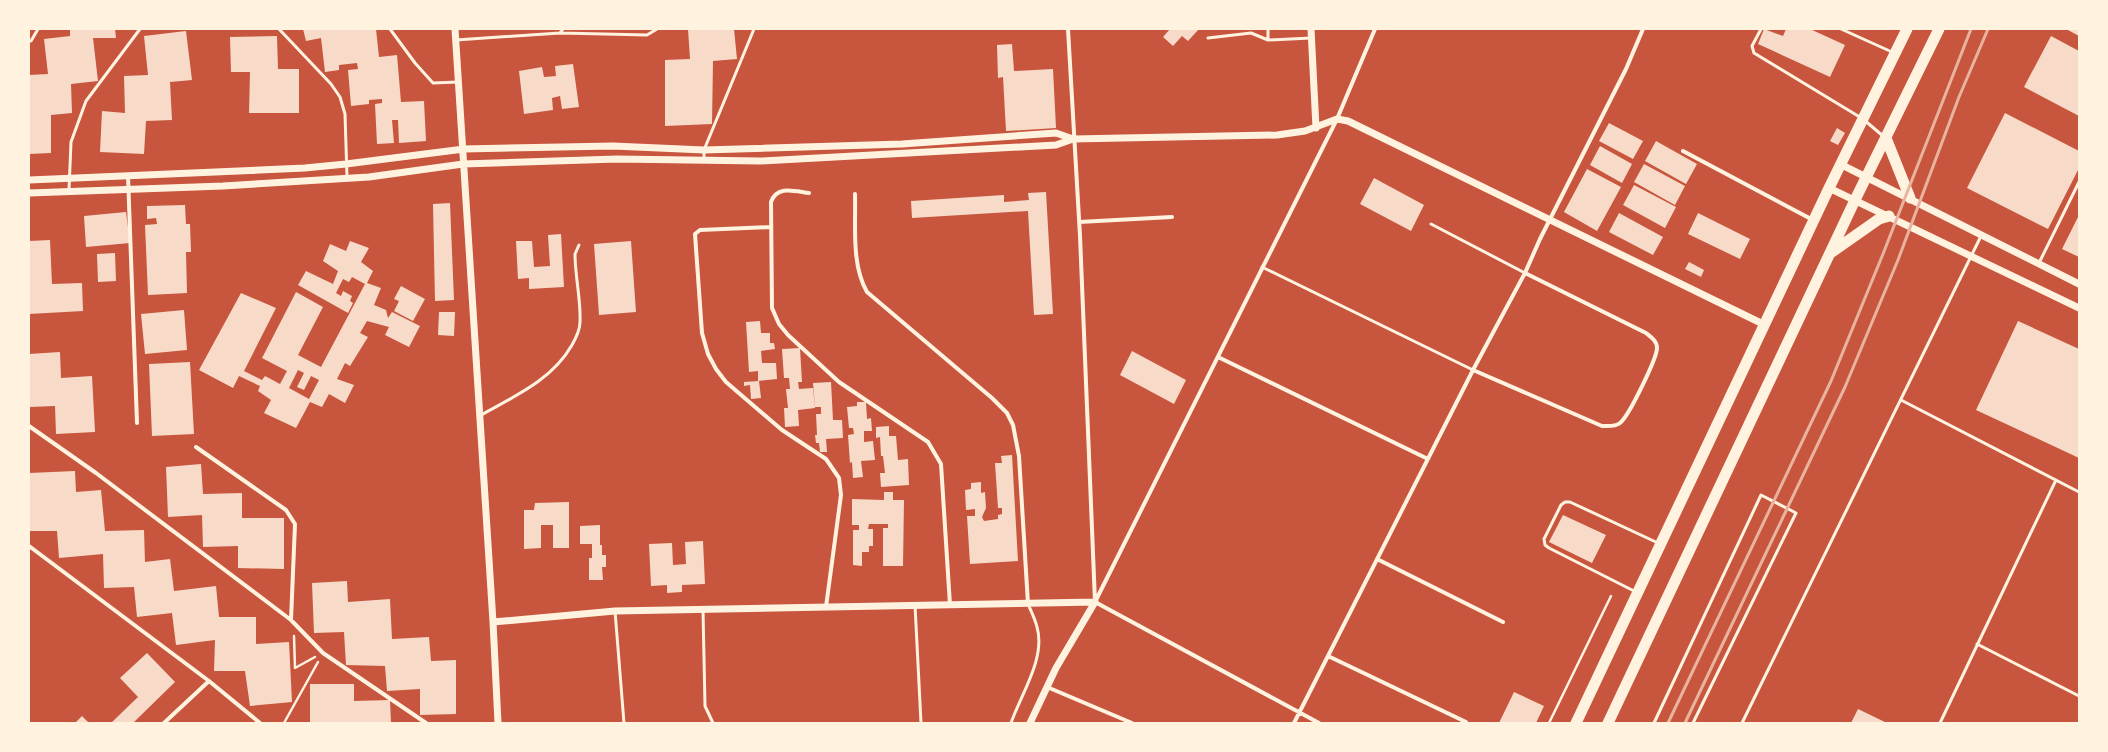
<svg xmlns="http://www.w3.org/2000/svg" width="2108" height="752" font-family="'Fira Sans Condensed',sans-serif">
<rect width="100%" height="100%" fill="#c8553d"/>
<path fill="#f7dbc8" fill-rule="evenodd" d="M70 29H115L116 38H93L98 81 71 84 72 113 51 115V153L29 154V75L48 74 44 39 70 36Z
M303 29H376L379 57 397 55 401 102 424 101 426 141 399 143 398 120H392L394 143 377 144 375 104 382 103V99L369 100V104L351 106 348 70 358 69 357 63 339 65V70L325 72 321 38 306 41Z
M688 29H734L737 59 713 61 712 124 665 126V60L690 59Z
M1170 29H1199L1188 41 1182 36 1173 46 1163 37Z
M1764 29 1783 36 1786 29H1810L1845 45 1830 77 1758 44Z
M2066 29H2079V36Z
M186 31 192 80 170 82 172 120 146 121 144 154 100 152 102 111 125 113 124 76 148 75 144 36Z
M277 36 278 69H299V113H249L250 72H231L230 37Z
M2051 36 2079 51V116L2024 87Z
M1012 44 1014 71 1053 69 1056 128 1006 131 1003 77 998 78 997 45Z
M573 64 579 107 562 109 560 96 552 98 553 110 524 114 519 71 542 67 544 77 556 76 555 66Z
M2005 113 2079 151V168L2048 229 1967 188Z
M1609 123 1643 141 1633 159 1599 141Z
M1837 128 1845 133 1838 145 1830 141Z
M1656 141 1697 164 1686 184 1645 161Z
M1600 146 1632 164 1622 183 1590 165Z
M1644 164 1685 186 1675 205 1634 182Z
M1587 169 1621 187 1597 231 1564 212Z
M1374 178 1424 205 1411 231 1360 204Z
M1634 185 1676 207 1665 228 1623 205Z
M1046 192 1053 314 1034 315 1028 211 912 218 911 201 1004 195V202L1029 200 1028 193Z
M450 203 454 300 435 301 433 204Z
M185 205 186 224H190L191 252H186L187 293 148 295 145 225 157 224 156 218 147 219V206Z
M126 212 130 243 86 247 84 216Z
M1619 213 1663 237 1653 255 1609 232Z
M1698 213 1750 239 1740 259 1688 234Z
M2079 215V257L2062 249Z
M561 234 564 287 529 289V278L518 279 516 241H532L534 267 550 266 548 235Z
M50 240 52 284 82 283 83 311 29 314V241Z
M350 241 369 248 361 262 373 271 367 283 381 288 374 305 386 310 388 318 392 312 420 326 409 347 385 335 389 327 367 321 360 333 368 337 350 366 345 363 337 379 354 385 345 403 329 394 322 407 310 402 296 428 264 413 271 400 258 391 260 386 239 376 233 388 199 370 241 293 276 308 244 371 262 380 265 376 280 384 287 371 262 358 296 292 323 307 298 355 321 367 365 284 352 277 349 282 343 279 336 293 341 296 343 291 352 296 350 301 353 303 348 313 298 285 306 271 333 284 338 271 323 261 330 244 346 251ZM298 370 304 373 297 387 304 390 311 376 319 380 309 399 289 388Z
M631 241 636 312 599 315 594 244Z
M115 253 116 281 98 282 97 254Z
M1689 262 1704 270 1701 277 1685 269Z
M401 286 425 299 413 321 394 311 399 301 394 299Z
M184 310 187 350 145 354 141 314Z
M439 312H455L454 336 438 335Z
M760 321 761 333H770V343H774L775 349 761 351 762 363H776L777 379 758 381V371L749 372 746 322Z
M2018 321 2079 349V458L1976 410Z
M800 348 802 382H798L799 389 813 388 815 408 798 410 799 426 785 427 784 408H788L786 389H790L789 378H784L782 349Z
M1132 351 1186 380 1174 404 1120 375Z
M60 352 61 378 92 376 95 432 56 434 55 406 29 407V354Z
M190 362 194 434 152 436 149 364Z
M759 381 761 398 751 399 750 385 744 386V382Z
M831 382 833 420H842L843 438 826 439 827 452H820L819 443H816L815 435H817L816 414H821V407H815L813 383Z
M857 402H866L867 419 871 418 872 431H864V442L873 441 875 460 861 461 863 477 853 478 852 462 850 463 848 435 854 434 853 428H849L847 407 857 406Z
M889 426V436H896L898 460 908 459 909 485 881 487 880 473H885L883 456H881L880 437 876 438V427Z
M1012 455 1018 561 970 564 967 516H975V509L966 510 965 490 971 489V483L981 482V493L985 492 986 508 982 517 984 521 998 519V515L1002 514V508H998L995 463H1002L1001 456Z
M201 464 203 494 242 493V518H284V569L238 568V546L203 547 202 515 168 517 166 467Z
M75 471 76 492 101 490 105 531 144 530 145 562 170 559 174 591 216 586 219 617H256V644L289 642 292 702 250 706 245 671H214L215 640 176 645 172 613 137 617 134 587 104 588 103 554 59 558 57 531H29V473Z
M884 492H893V500H904L903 566H883V528H888V524H869L868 529H873V546H869V552H862V566L853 565V530H859V525H852V499L884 500Z
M569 502V548H553V525H541V548L524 549V510H534L535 503Z
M1563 515 1606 535 1592 563 1549 542Z
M600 525V545H602V555H606V567H602L603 580H589V558H592V544H580V526Z
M703 541 705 584 682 585V592L667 593V585L651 586 649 544 672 543 673 565 686 564 685 542Z
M347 581 348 602 390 599 392 639 429 637 431 661 456 660V714L420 715V689L387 691 385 666 346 665 344 632 314 633 312 583Z
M147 653 175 682 133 723H111L138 697 120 678Z
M310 684H354V701L390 700 391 723H310Z
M1514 692 1544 706 1536 723H1499Z
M1858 709 1887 723H1851Z
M82 716 89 723H75Z"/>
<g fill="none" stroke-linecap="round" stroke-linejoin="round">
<path stroke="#fff3e0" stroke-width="2.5" d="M294 636 295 668 315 657
M284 723 318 662
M1549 723 1611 596"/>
<path stroke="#fff3e0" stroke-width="3" d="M279 29 331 84 340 97 345 114 347 177
M390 29 415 63 433 83 458 82
M1268 29V40
M1761 29 1752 46 1754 53 1863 119 1883 136
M1841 29 1892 52
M560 33 647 35 657 29
M1208 38 1251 33 1268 40 1311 38
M456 40 560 33 563 29
M31 41 38 29
M704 161V150L754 29
M69 190 71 142 86 101 140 29
M1431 224 1525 273
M2039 263 2079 182
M1262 267 1473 370
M1901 400 2079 492
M481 415C515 396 552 380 572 345 576 338 580 330 580 322 581 299 575 277 575 254L579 245
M1636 592 1549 548 1545 545 1544 539 1561 505 1565 502H1570L1658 543
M915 605 921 723
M703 610 705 706 713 723
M615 611 624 723
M1977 644 2079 696
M1011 723C1021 694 1046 658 1037 627 1035 619 1031 611 1028 604
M1654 723 1761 495 1796 513 1693 723
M1742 723 1981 236
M1940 723 2056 480"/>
<path stroke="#fff3e0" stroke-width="4" d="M1068 29 1080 236 1095 602 1319 723
M1683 151 1813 220
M128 176 137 423
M809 193C794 191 777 185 771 202L772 308 779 324 788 335 839 382 928 442 941 464 950 605
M855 194C856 226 851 264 867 292L992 398 1007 413 1013 425 1019 456 1028 604
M1079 222 1172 217
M771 227 700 230 695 234 702 333 708 354 716 369 726 382 782 430 826 459 839 478 841 495 826 607
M1218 357 1428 459
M1473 370 1602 426C1608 426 1615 427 1620 423 1629 416 1657 358 1657 348 1657 341 1651 337 1646 333L1525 273
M29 426 96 473 291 620 323 653 426 723
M196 447 286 510 295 524 291 620
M29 546 209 681
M1377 559 1503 622
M1095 602 1337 119 1375 29
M1328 656 1466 722
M1047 687 1132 723
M164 723 209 681 260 723
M1294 723 1473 370 1525 273 1540 239 1626 69 1643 29"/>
<path stroke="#fff3e0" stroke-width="7" d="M455 29 493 622 615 611 1095 602
M1311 29 1316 128
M1840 164 2079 284
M29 180 305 168 346 164 464 149 613 146 704 150 902 144 1056 133 1073 139
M1829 188 2079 308
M29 193 223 186 369 177 463 164 617 159 760 161 1056 145 1073 139 1277 135 1305 131 1337 119 1348 121 1765 325
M493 622 498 723
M1030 723 1056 668 1095 602"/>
<path stroke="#fff3e0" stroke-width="11" d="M1886 138 1910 198
M1832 252 1879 219 1889 216
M1576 723 1829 188 1907 29
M1608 723 1855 200 1939 29"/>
<path stroke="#e9b49f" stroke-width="3" d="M1668 723 1831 381 1883 254 1971 29
M1685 723 1845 387 1898 260 1959 97 1988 29"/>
</g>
<rect width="2108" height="752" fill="none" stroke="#fff3e0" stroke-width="60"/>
</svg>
